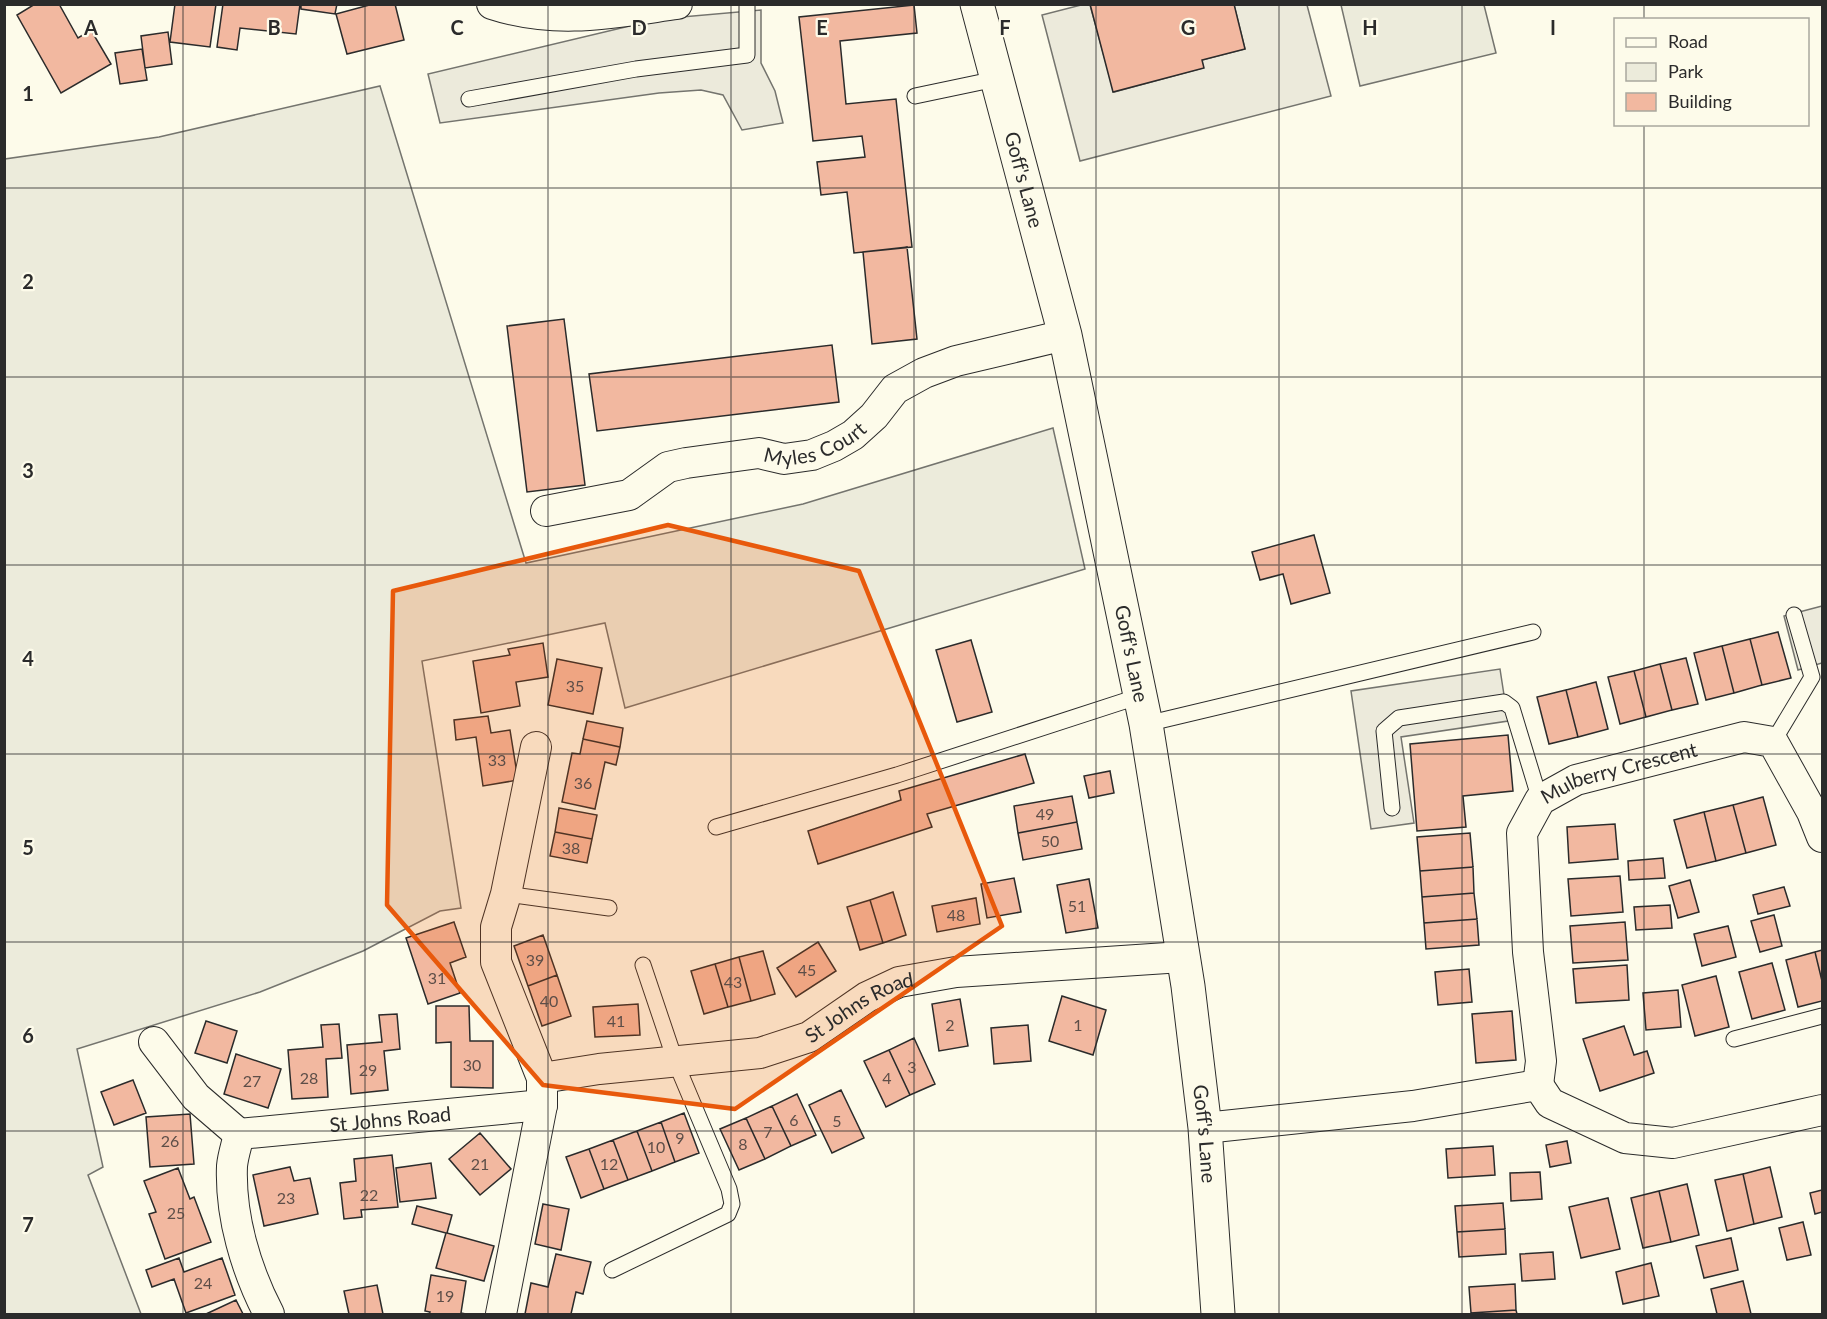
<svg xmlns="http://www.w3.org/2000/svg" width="1827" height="1319" font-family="Lato,sans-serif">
<rect width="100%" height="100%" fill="#fdfbea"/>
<path fill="#ecebdb" stroke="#74746e" stroke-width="1.5" d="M1341 5H1484L1496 53 1360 86Z
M380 86 526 563 803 504 1053 428 1085 569 625 708 605 623 422 661 461 908 440 911 363 951 260 992 77 1049 103 1167 88 1175 141 1314H5V159L159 137Z"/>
<path fill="#eceadb" stroke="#74746e" stroke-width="1.5" d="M1081 5H1090L1114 92 1203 68 1202 60 1245 49 1234 5H1307L1331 96 1080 161 1042 15Z
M761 10V63L775 91 783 123 742 130 723 95 701 90 659 93 440 123 428 74 659 19Z
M1822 606V663L1798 670 1784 616Z
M1500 669 1508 721 1401 737 1414 823 1371 829 1351 691Z"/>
<path fill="#f2b8a0" stroke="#2b2b2b" stroke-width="1.5" d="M35 4H59L78 38 91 30 111 64 61 93 17 15Z
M175 4H216L210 47 170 42Z
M223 4H300L296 34 240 28 237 50 217 47Z
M301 4H337L335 14 301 9Z
M373 4H395L404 40 347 54 336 14Z
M1090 4H1234L1245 49 1202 60 1204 68 1113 92Z
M914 5 917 33 840 41 846 104 896 99 912 247 854 253 847 192 821 195 817 162 865 157 862 136 813 141 799 17Z
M168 32 172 64 145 68 141 36Z
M142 49 147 80 120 84 115 53Z
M907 247 917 339 872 344 863 252Z
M564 319 585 485 527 492 507 326Z
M832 345 839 402 597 431 589 374Z
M1314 535 1330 593 1291 604 1283 574 1260 580 1252 552Z
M1778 632 1791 678 1762 685 1750 639Z
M1750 639 1762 685 1734 693 1722 646Z
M971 640 992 712 957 722 936 650Z
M543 643 548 677 516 682 520 706 481 713 473 661 510 655 508 649Z
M1722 646 1734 693 1706 700 1694 653Z
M1686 658 1698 704 1672 710 1660 664Z
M557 659 602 668 593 714 548 705Z
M1660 664 1672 710 1646 717 1634 671Z
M1634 671 1646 717 1620 724 1608 677Z
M1596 682 1608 729 1578 737 1566 690Z
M1566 690 1578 737 1549 744 1537 697Z
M488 716 491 733 510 730 518 780 483 786 476 737 456 740 454 720Z
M587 721 623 728 620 747 583 739Z
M1508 735 1513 791 1463 796 1466 827 1417 831 1410 744Z
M583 739 620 747 616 765 605 762 595 809 562 802 572 753 580 754Z
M1025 754 1034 783 927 814 932 827 818 864 808 831 901 800 899 791Z
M1110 771 1114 793 1089 798 1084 776Z
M1072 796 1077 822 1018 833 1014 806Z
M1763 797 1776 845 1746 853 1733 805Z
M1733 805 1746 853 1716 861 1704 812Z
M559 808 597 815 592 839 555 832Z
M1704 812 1716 861 1687 868 1674 820Z
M1077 822 1082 849 1023 860 1018 833Z
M1615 824 1618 859 1569 863 1567 827Z
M555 832 592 839 587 863 550 856Z
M1470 833 1473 867 1420 871 1417 837Z
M1663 858 1665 878 1629 880 1628 861Z
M1473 867 1474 893 1422 897 1420 871Z
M1620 876 1623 912 1571 916 1568 879Z
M1014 878 1021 912 987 918 981 884Z
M1089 879 1098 928 1066 933 1057 885Z
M1690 880 1699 912 1678 918 1669 886Z
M1784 887 1790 906 1758 914 1753 895Z
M893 892 906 935 883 943 870 900Z
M1474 893 1477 919 1424 923 1422 897Z
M976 898 980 924 937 932 932 906Z
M870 900 883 943 860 950 847 907Z
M1670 905 1672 928 1636 930 1634 907Z
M1774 915 1782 946 1760 952 1751 921Z
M1477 919 1479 945 1426 949 1424 923Z
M454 922 466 957 450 963 460 993 428 1004 406 938Z
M1625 922 1628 960 1573 963 1570 926Z
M1728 926 1736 957 1702 966 1694 934Z
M543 935 557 975 528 986 514 946Z
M818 942 836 971 796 997 777 968Z
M1822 950V981L1815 952Z
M763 951 775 994 751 1001 739 957Z
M1815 952 1822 981V1001L1798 1007 1786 960Z
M739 957 751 1001 728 1007 715 964Z
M1772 963 1785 1010 1752 1019 1739 972Z
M715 964 728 1007 704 1014 691 971Z
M1627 965 1629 1000 1576 1003 1573 969Z
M1469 969 1472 1002 1438 1005 1435 972Z
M557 975 571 1016 542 1026 528 986Z
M1716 976 1729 1027 1695 1036 1682 985Z
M1678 990 1681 1027 1646 1030 1643 993Z
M1062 996 1106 1010 1093 1055 1049 1041Z
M960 999 968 1046 939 1051 932 1004Z
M638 1004 640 1035 595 1037 593 1007Z
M436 1006H469L470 1041H493V1088L451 1087V1042L436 1043Z
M1512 1011 1516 1060 1476 1063 1472 1014Z
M397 1014 400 1049 384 1051 388 1090 351 1094 347 1045 382 1042 379 1015Z
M206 1021 237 1031 227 1063 195 1053Z
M339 1024 342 1058 326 1059 328 1097 292 1099 288 1050 323 1047 321 1025Z
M1028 1025 1031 1061 994 1064 991 1028Z
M1624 1026 1634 1055 1647 1051 1654 1073 1600 1091 1583 1039Z
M914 1038 935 1084 910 1095 889 1050Z
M889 1050 910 1095 886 1107 864 1061Z
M236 1054 281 1069 268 1108 224 1094Z
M133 1080 146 1113 114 1125 101 1092Z
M841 1090 864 1138 832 1153 809 1105Z
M797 1094 816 1135 791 1146 772 1106Z
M772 1106 791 1146 765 1159 746 1118Z
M684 1113 699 1153 675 1162 661 1122Z
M190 1114 194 1164 150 1167 146 1117Z
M746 1118 765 1159 739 1170 720 1129Z
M661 1122 675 1162 652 1171 637 1131Z
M637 1131 652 1171 628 1180 613 1140Z
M480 1133 511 1169 480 1195 449 1159Z
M613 1140 628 1180 604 1189 589 1149Z
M1567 1141 1571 1163 1550 1167 1546 1145Z
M1493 1146 1495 1175 1448 1178 1446 1149Z
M589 1149 604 1189 581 1198 566 1157Z
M392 1155 398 1207 361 1210 362 1217 344 1219 340 1183 356 1181 354 1159Z
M431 1163 436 1198 400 1202 396 1168Z
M290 1167 294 1181 310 1178 318 1214 264 1226 253 1175Z
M1770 1167 1782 1217 1754 1224 1743 1174Z
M178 1168 190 1199 194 1197 211 1242 165 1259 149 1214 156 1212 144 1181Z
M1540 1172 1542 1199 1511 1201 1510 1173Z
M1743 1174 1754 1224 1727 1231 1715 1180Z
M1687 1184 1699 1235 1671 1242 1659 1191Z
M1822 1190V1212L1815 1214 1810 1193Z
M1659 1191 1671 1242 1643 1248 1631 1198Z
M1608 1198 1620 1249 1581 1258 1569 1207Z
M1503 1203 1505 1229 1457 1232 1455 1206Z
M543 1204 569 1209 561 1250 535 1244Z
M417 1206 452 1215 447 1233 494 1246 484 1281 436 1268 446 1233 412 1224Z
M1803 1222 1811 1255 1787 1260 1779 1228Z
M1505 1229 1506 1254 1459 1257 1457 1232Z
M1731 1238 1738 1270 1704 1278 1696 1246Z
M1553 1252 1555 1279 1522 1281 1520 1254Z
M556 1254 591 1262 583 1294 576 1292 571 1314H525L531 1283 548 1287Z
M179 1258 184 1272 222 1258 235 1295 186 1313 174 1279 152 1287 146 1270Z
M1651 1263 1659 1296 1623 1304 1616 1272Z
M431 1275 466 1281 461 1313 466 1314H429L430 1312 425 1311Z
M1743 1281 1751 1314H1717L1711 1289Z
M1515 1284 1516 1310 1471 1313 1469 1287Z
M377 1285 383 1314H349L344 1291Z
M236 1300 243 1314H206Z
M1516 1310 1517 1314H1471V1313Z"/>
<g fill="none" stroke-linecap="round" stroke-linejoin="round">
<g stroke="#2b2b2b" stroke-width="17">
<path id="service" d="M915 96 996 79
M469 99 636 69 747 55V4
M1146 724 1533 632
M1773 742 1812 677 1794 615
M1392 808 1384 731 1399 718 1504 702 1512 708 1540 800
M716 827 897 775 1140 696
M506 894 609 908
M1734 1039 1822 1016
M612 1270 728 1214 732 1204 729 1189 676 1063 643 965"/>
</g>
<g stroke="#2b2b2b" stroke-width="32">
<g id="minor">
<path d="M492 4C556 25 612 13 677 4"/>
<path id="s1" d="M546 511 629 495 668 467 686 463 759 453 784 459 812 455 834 446 853 435 874 416 895 389 924 373 956 361 1065 335"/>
<path d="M154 1042 196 1097 239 1134"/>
<path id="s2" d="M542 1078 599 1069 760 1053 809 1037 867 997 899 982 956 972 1182 957"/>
<path id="s3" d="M1538 1085 1541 1061 1528 952 1522 833 1540 800 1576 780 1744 737 1773 742 1812 812 1822 837"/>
<path d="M1205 1128 1413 1106 1538 1085 1550 1103 1625 1138 1673 1143 1822 1110"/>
<path id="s4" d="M269 1314C246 1270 230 1216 232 1166 233 1155 237 1144 239 1134L542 1105"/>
<path d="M501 1314 542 1105V1078L496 962V927L506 894 536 747"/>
</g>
</g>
<g stroke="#2b2b2b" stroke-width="35">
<g id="secondary">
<path id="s5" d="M977 4 1065 335 1146 724 1188 986 1205 1128 1218 1314"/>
</g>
</g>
<use href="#service" stroke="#fdfbea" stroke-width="15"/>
<use href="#minor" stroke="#fdfbea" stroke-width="30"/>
<use href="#secondary" stroke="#fdfbea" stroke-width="33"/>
</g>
<path fill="#e8590c" fill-opacity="0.2" stroke="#e8590c" stroke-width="4.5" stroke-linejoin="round" d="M668 525 859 571 1002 926 735 1109 543 1085 387 905 393 591Z"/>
<path fill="none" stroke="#2b2b2b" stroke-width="1.5" stroke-opacity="0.55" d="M183 4V1314M365 4V1314M548 4V1314M731 4V1314M914 4V1314M1096 4V1314M1279 4V1314M1462 4V1314M1644 4V20M1644 124V1314M4 188H1822M4 377H1822M4 565H1822M4 754H1822M4 942H1822M4 1131H1822"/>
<g text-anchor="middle" stroke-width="4.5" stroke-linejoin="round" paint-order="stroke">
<g font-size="16" fill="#5d4e48">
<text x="575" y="692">35</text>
<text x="497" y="766">33</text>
<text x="583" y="789">36</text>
<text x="1045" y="820">49</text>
<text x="1050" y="847">50</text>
<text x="571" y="854">38</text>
<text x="1077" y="912">51</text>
<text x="956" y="921">48</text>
<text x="535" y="966">39</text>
<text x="807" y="976">45</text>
<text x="437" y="984">31</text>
<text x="733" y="988">43</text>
<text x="549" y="1007">40</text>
<text x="616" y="1027">41</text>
<text x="950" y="1031">2</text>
<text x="1078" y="1031">1</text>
<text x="472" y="1071">30</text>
<text x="912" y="1073">3</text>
<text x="368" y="1076">29</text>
<text x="309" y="1084">28</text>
<text x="887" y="1084">4</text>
<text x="252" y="1087">27</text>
<text x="794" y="1126">6</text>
<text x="837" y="1127">5</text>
<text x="768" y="1138">7</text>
<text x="680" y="1144">9</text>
<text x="170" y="1147">26</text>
<text x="743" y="1150">8</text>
<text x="656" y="1153">10</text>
<text x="480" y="1170">21</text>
<text x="609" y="1170">12</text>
<text x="369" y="1201">22</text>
<text x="286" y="1204">23</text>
<text x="176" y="1219">25</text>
<text x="203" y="1289">24</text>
<text x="445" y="1302">19</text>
</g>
<g font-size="20" fill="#2b2b2b" stroke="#fdfbea">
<text dy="7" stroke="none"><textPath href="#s5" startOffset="182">Goff's Lane</textPath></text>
<text dy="7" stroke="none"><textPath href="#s1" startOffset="284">Myles Court</textPath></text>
<text dy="7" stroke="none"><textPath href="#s5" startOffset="668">Goff's Lane</textPath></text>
<text dy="7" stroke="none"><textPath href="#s3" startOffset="375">Mulberry Crescent</textPath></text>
<text dy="7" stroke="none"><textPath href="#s2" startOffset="330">St Johns Road</textPath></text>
<text dy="7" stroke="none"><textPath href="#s4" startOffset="339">St Johns Road</textPath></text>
<text dy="7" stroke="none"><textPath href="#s5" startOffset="1154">Goff's Lane</textPath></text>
</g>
</g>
<g font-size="20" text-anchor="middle" font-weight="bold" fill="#2b2b2b" stroke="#fdfbea" stroke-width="4.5" stroke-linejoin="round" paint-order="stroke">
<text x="91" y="35">A</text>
<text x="274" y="35">B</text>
<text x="457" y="35">C</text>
<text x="639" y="35">D</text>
<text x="822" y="35">E</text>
<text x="1005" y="35">F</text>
<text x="1188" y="35">G</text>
<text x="1370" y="35">H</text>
<text x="1553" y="35">I</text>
<text x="28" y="101">1</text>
<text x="28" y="289">2</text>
<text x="28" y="478">3</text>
<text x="28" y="666">4</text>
<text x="28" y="855">5</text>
<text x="28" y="1043">6</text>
<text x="28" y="1232">7</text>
</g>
<rect width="1827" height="1319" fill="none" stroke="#2b2b2b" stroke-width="12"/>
<rect x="1614" y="18" width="195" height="108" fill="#fdfbea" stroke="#a9a89e" stroke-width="1.5"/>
<rect x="1626" y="38" width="30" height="9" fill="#fdfbea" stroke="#a9a89e" stroke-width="1.5"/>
<text x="1668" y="48" font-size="18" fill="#2b2b2b">Road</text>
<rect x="1626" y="63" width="30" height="18" fill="#ecebdb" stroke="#a9a89e" stroke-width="1.5"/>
<text x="1668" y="78" font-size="18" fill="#2b2b2b">Park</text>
<rect x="1626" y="93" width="30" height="18" fill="#f2b8a0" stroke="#a9a89e" stroke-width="1.5"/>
<text x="1668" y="108" font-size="18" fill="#2b2b2b">Building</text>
</svg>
